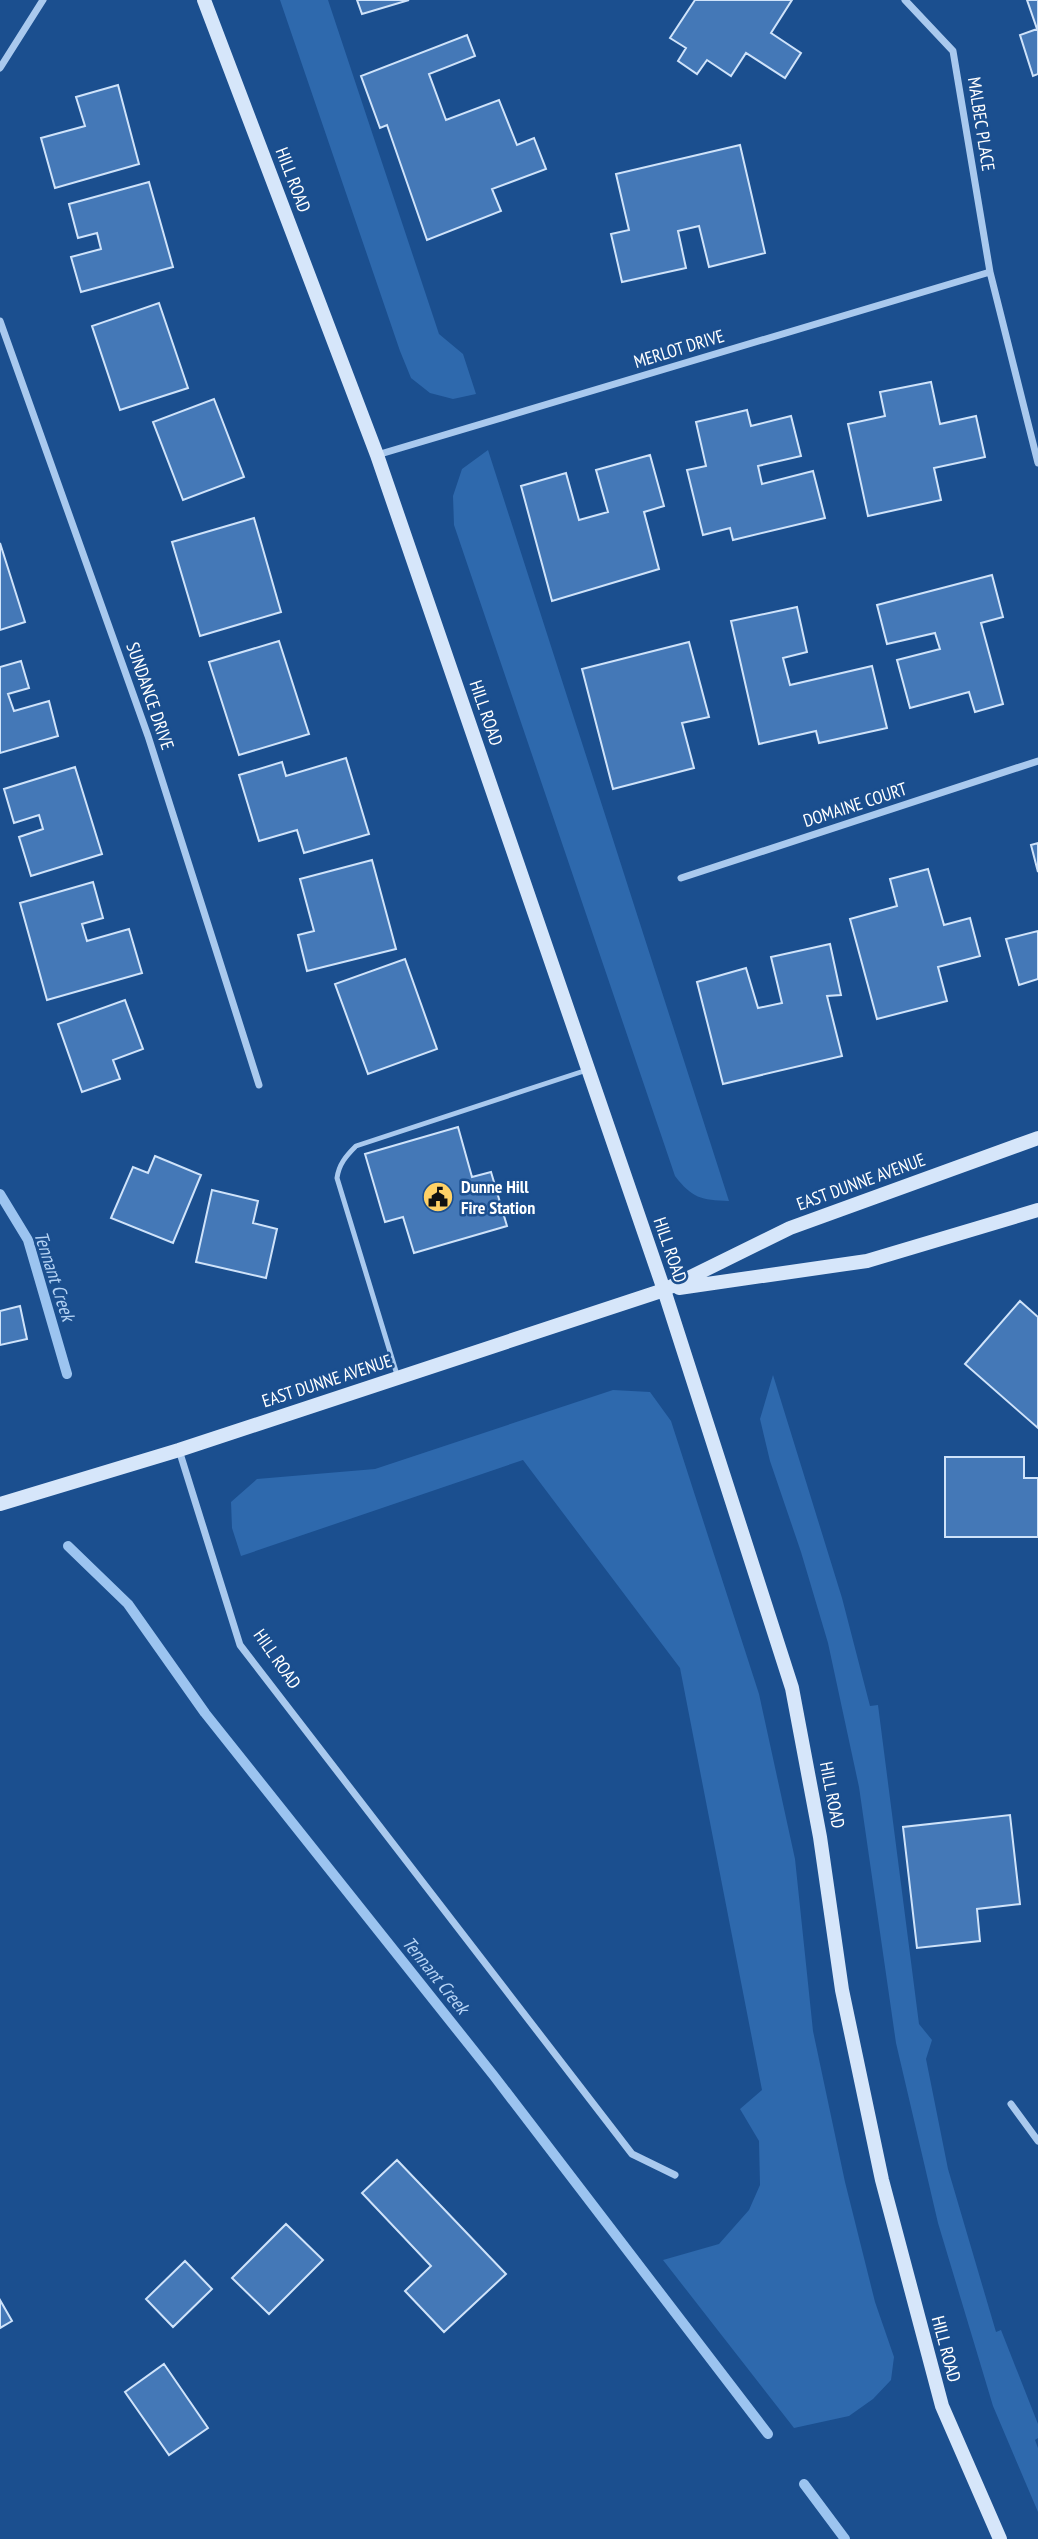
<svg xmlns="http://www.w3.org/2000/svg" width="1038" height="2539" font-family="'PT Sans Narrow',sans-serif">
<rect width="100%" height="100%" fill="#1b4f8f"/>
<path fill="#2e69ad" d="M280 0H328L439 334 463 354 476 394 453 399 430 393 411 378 400 351Z
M488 450 729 1201C701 1200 692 1198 675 1176L454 525 453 496 462 469Z
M773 1375 842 1598 870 1706 878 1705 919 2024 932 2040 926 2059 948 2169 996 2332 1001 2330 1038 2424V2438L1035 2440 1038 2448V2512L993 2406 938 2223 896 2043 859 1787 828 1643 801 1552 770 1461 760 1419Z
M613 1390 650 1392 671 1421 759 1694 795 1859 813 2031 845 2182 875 2302 894 2357 891 2380 873 2399 849 2416 794 2428 663 2260 719 2244 749 2210 760 2185 759 2141 740 2109 762 2090 680 1668 523 1460 241 1556 232 1528 231 1502 257 1479 375 1469Z"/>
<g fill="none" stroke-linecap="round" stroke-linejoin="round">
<path stroke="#9cc4f0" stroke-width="10" d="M0 1194 28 1240 67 1374
M68 1546 128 1604 205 1713 494 2076 768 2434
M804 2484 845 2539"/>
</g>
<path fill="#4478b7" stroke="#cfe3fa" stroke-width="2" d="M357 0H409L362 14Z
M695 0H792L771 33 801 53 785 78 746 53 731 76 707 60 697 74 678 61 686 48 670 38Z
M1027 0H1038V74L1033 76 1020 35 1037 29Z
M467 35 475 56 429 74 446 120 499 100 517 145 534 138 546 169 492 189 501 211 427 240 387 125 380 128 361 76Z
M118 85 139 164 55 188 41 138 85 126 76 97Z
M740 145 765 253 709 267 699 226 678 231 686 268 622 282 611 234 629 230 616 174Z
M149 182 173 267 81 292 71 257 101 249 97 233 78 238 69 204Z
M159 303 188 388 120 410 92 326Z
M931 382 940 424 976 416 985 457 934 468 941 500 868 516 848 424 885 416 880 392Z
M214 399 244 477 183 500 153 422Z
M747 410 751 426 791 416 801 456 758 466 762 484 813 471 825 518 733 540 730 528 703 535 687 470 706 466 696 422Z
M650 455 664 506 644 512 659 569 552 601 521 486 566 473 579 520 608 512 596 470Z
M254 518 281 612 200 636 172 542Z
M0 543 25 622 0 630Z
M992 575 1003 617 981 623 1003 704 975 712 969 692 910 708 897 660 940 649 935 633 887 644 877 605Z
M797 607 807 652 783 658 790 685 872 666 887 728 819 743 816 731 759 744 731 621Z
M279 641 309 734 239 755 209 662Z
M689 642 709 717 682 723 694 768 613 789 582 669Z
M21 661 29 688 8 694 14 711 49 701 58 736 0 753V667Z
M346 758 369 834 304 853 297 830 259 841 239 775 282 762 286 776Z
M75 767 102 854 31 876 19 837 43 829 39 815 14 823 4 789Z
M1038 843V872L1031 845Z
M372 860 396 949 307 971 298 935 314 931 300 879Z
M928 869 944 925 970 918 980 956 938 967 947 1001 877 1019 850 919 897 906 890 879Z
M93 882 103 918 82 924 87 941 129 929 142 973 47 1000 20 903Z
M1038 931V979L1019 985 1006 939Z
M830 944 841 995 827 996 842 1056 723 1084 697 982 746 968 758 1008 782 1003 771 957Z
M405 959 437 1049 368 1074 335 984Z
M125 1000 143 1049 113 1060 120 1079 82 1092 58 1024Z
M458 1127 472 1177 491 1172 507 1226 414 1253 403 1217 385 1222 365 1154Z
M155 1156 201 1175 173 1243 111 1218 133 1167 148 1173Z
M212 1190 258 1201 253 1223 277 1229 266 1278 196 1262Z
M1020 1301 1038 1317V1428L965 1364Z
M20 1306 27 1339 0 1345V1311Z
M945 1457H1024V1478H1038V1537H945Z
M1010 1815 1020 1904 977 1909 980 1941 917 1948 903 1827Z
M397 2160 506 2274 444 2332 405 2291 431 2266 362 2193Z
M286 2224 323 2260 269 2314 232 2278Z
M185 2261 212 2289 173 2327 146 2299Z
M0 2300 12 2321 0 2328Z
M164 2364 208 2428 169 2455 125 2392Z"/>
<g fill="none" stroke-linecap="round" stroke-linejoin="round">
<path stroke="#a9c9ee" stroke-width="5" d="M398 1378 337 1178C339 1164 346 1156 356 1146L587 1070"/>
<path stroke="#a9c9ee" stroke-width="7" d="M905 0 953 51 990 272 1038 463
M0 68 43 0
M0 321 148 736 259 1085
M377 455 990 272
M681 878 1038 761
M179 1450 240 1645 632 2154 675 2175
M1011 2104 1038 2141"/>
<path stroke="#d6e6fa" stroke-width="14" d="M204 0 377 455 664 1290 792 1688 820 1837 842 1990 882 2180 942 2406 1000 2539
M679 1288 867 1261 1038 1210
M0 1504 179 1450 664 1290 790 1228 1038 1138"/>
</g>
<defs>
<g id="civic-disc" transform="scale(1.575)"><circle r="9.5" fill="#ffd166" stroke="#1b4f8f"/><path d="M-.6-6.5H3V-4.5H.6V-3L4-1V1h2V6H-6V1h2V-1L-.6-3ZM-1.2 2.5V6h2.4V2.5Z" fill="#111"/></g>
</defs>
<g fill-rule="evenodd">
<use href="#civic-disc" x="438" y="1197"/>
</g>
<g text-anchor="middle" stroke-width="5" stroke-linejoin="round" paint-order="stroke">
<g font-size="18" fill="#fff" stroke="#1b4f8f">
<text transform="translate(981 124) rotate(81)" y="6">MALBEC PLACE</text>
<text transform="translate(293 180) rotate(69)" y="6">HILL ROAD</text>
<text transform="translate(679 349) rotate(-17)" y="6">MERLOT DRIVE</text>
<text transform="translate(150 696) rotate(71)" y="6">SUNDANCE DRIVE</text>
<text transform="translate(486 713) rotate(71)" y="6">HILL ROAD</text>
<text transform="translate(855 805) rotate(-18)" y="6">DOMAINE COURT</text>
<text transform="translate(861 1182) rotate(-20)" y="6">EAST DUNNE AVENUE</text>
<text transform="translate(670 1250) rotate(71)" y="6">HILL ROAD</text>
<text transform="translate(327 1381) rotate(-18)" y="6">EAST DUNNE AVENUE</text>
<text transform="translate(277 1659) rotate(55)" y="6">HILL ROAD</text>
<text transform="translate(832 1795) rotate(79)" y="6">HILL ROAD</text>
<text transform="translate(946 2349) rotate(75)" y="6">HILL ROAD</text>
</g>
<g font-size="18" font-weight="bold" fill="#fff" stroke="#1b4f8f" text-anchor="start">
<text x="461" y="1193">Dunne Hill<tspan x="461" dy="21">Fire Station</tspan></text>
</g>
<g font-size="19" font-style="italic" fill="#b5d3f5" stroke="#1b4f8f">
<text transform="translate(55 1276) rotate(72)" y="7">Tennant Creek</text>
<text transform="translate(436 1975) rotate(51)" y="7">Tennant Creek</text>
</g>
</g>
</svg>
